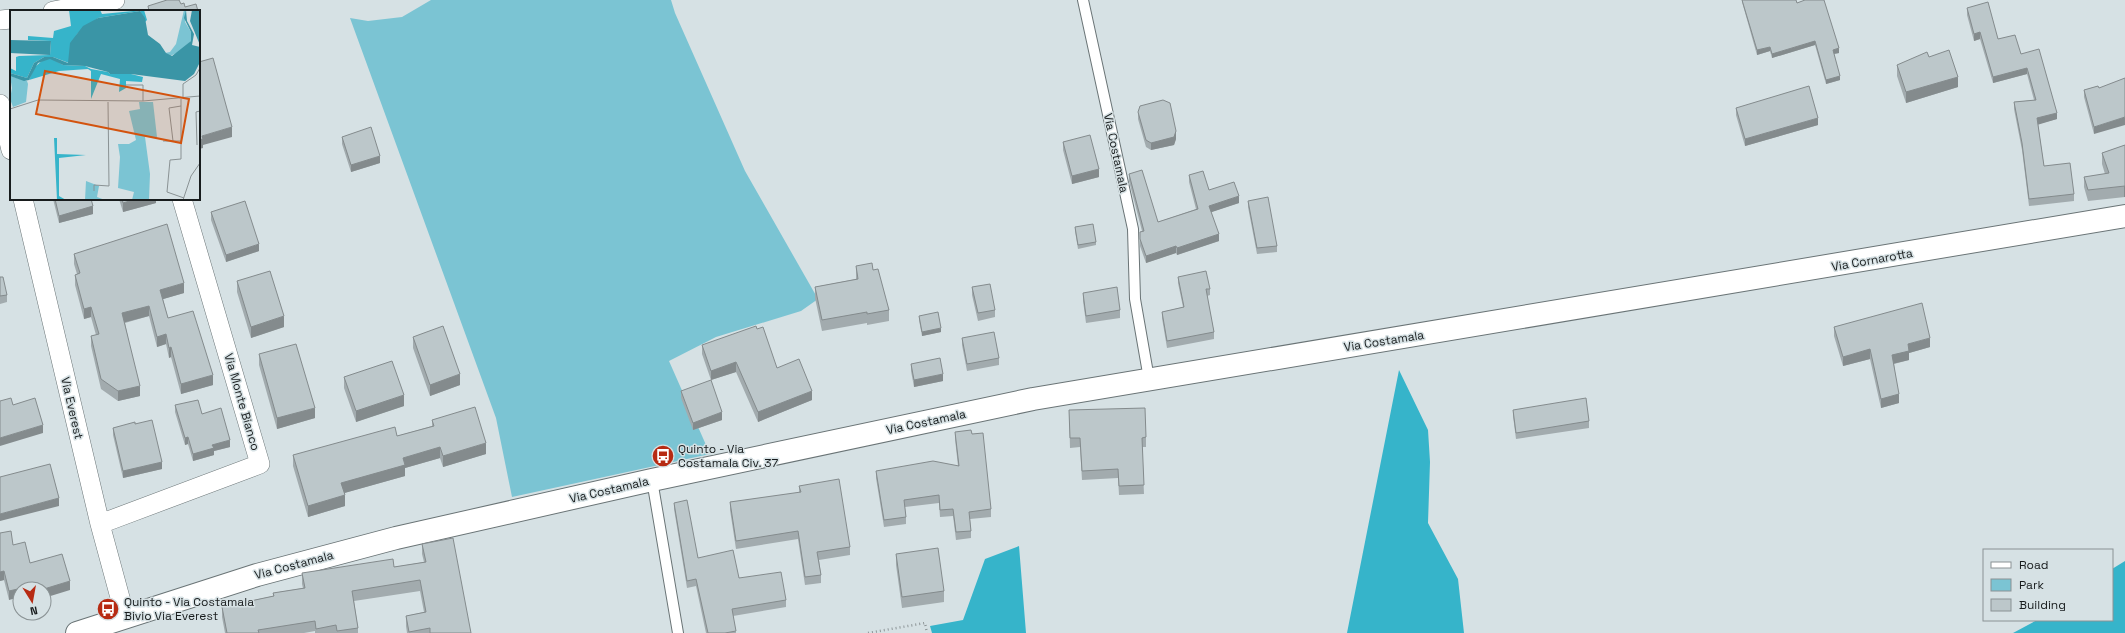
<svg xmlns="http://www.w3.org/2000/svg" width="2125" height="633" font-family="'Space Grotesk',sans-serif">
<rect width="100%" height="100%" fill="#d6e1e4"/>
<path fill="#7bc4d3" d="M431 0H671L675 13 745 171 818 299 801 311 716 337 669 361 710 454 512 497 496 418 350 18 368 21 402 17Z"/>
<path fill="#36b4ca" d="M1399 370 1428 430 1430 462 1428 523 1458 579 1464 633H1347Z
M1019 546 1026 633H932L930 626 963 620 985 559Z
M2125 561V633H2013L2037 620H2112V569Z"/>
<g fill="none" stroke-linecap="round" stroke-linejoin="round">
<g stroke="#6a7476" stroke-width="12">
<path id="service" d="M1083 0 1133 229 1135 299 1149 379
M652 480 678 633"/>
</g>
<g stroke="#6a7476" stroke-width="20">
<path id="minor" d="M53 11 115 0
M0 20 11 19
M0 104 11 150
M23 199 100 524 125 616
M100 524 260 464 182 199"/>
</g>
<g stroke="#6a7476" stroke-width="24">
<path id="secondary" d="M77 633 257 575 396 538 652 480 1033 399 2125 216"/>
</g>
<path stroke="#8e9698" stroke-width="2.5" stroke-dasharray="1 3" stroke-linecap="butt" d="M868 633 925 623 927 633"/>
<use href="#service" stroke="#fff" stroke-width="10"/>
<use href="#minor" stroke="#fff" stroke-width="19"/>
<use href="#secondary" stroke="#fff" stroke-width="22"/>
</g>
<path fill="#a2abae" d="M1742 0H1796L1797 3 1839 53 1834 54 1840 80 1826 84 1815 45 1772 58 1770 51 1757 55 1742 2Z
M1967 8 1998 39 2021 54 2057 119 2038 124 2044 166 2074 194V201L2029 206 2022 150 2014 109V102L2034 100 2027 74 1993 83 1980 39 1974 41 1967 15Z
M1929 57 1958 87 1906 103 1897 76V65Z
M2098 86 2094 134 2084 97V90Z
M1736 108 1818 125 1745 146 1736 115Z
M1138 112 1176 139 1174 145 1151 150 1146 147 1138 119Z
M342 137 380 163 351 172 342 144Z
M1063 142 1099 177 1072 184 1063 150Z
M2125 145V197L2088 201 2084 187V177L2105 174 2102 164V153Z
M1129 174 1158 222 1196 209 1189 182V175L1209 190 1239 203 1211 212 1219 241 1177 255 1176 253 1146 263 1140 246V232L1142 231 1129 181Z
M53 199H91L93 214 59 223Z
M119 199H156V203L123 212Z
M1248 201 1277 246V252L1257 254 1248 207Z
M211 212 259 251 226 262 211 220Z
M1075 227 1096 242V245L1078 249 1075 231Z
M74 254 184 293 163 299 168 318 213 385 181 394 171 357 169 358 166 344 157 347 149 316 125 323 140 396 118 401 101 389 91 346V336L96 335 91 317 84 319 75 285V275L77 274 74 264Z
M856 266 873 270 889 310V321L867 325V323L822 331 815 298V287L856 279Z
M0 277 7 295V302L0 304Z
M1178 277 1210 289V295L1207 296 1214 332V339L1167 348 1162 318V312L1183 307 1178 283Z
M237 281 284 327 251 338 237 292Z
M972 287 995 310V317L978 321 972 295Z
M1083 293 1120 310V318L1086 323 1083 301Z
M919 316 941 332 922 336 919 320Z
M1834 327 1930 347 1909 353V360L1894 364 1899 403 1881 408 1870 359 1843 366 1834 336Z
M413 337 460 385 430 396 413 348Z
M962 338 999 358V365L967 371 962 345Z
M702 345 777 368 812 400 758 422 736 372 711 380 702 354Z
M259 354 315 418 277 429 259 365Z
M911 364 943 381 914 387 911 371Z
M344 377 404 406 356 422 344 388Z
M681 391 722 420 693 430 681 398Z
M175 405 202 414 230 447 214 451V455L193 461 188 444 185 445 175 412Z
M1069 410 1146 437V447H1142L1144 494 1119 495 1118 478 1082 480 1080 447 1070 448Z
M1513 410 1589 421V428L1516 439 1513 416Z
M432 420 486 454 443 467 440 458 405 468V476L344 493 345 506 308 517 293 466V455L397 436 432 426Z
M135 424 162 469 123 478 113 435V428Z
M955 432 972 434 991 509V517L970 519 971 531V538L956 540 953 516 940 517 939 503 905 507 906 517V524L884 527 876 478V471L958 466 955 439Z
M799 486 850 547V555L819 560 821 575V583L805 585 798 539 736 549 730 510V502L799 493Z
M674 503 698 558 786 600V607L733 616 736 633H706L696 586 687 588 674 509Z
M0 533 13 545 30 563 70 590 20 589 9 600 4 580 0 581Z
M422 544 471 633H407L406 626V616L424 612 420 591 354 601 358 628V633H315V631L304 633H225L222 617V607L273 596V593L303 588 302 584V573L394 567 424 562 422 554Z
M896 554 944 591V602L902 608 896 565Z"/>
<path fill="#848b8d" d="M200 17V25H199V18Z
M1980 32V39L1974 41V34Z
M1815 41V45L1772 58V54Z
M1770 47V51L1757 55V50Z
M1839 48V53L1833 54V50Z
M2027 68V74L1993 83V77Z
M1840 76V80L1826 84V80Z
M1958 77V87L1906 103V92Z
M2057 113V119L2037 125V118Z
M2125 117V125L2094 134V127Z
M1818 118V125L1745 146V139Z
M232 127V137L203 145V148L199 149V140L202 136Z
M1176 131V139L1174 145 1151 150V143Z
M380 156V163L351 172V165Z
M1099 169V177L1072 184V176Z
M2124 186H2125V197H2124Z
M1239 196V203L1209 213V206Z
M136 199H156V203L123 212V203Z
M93 206V214L59 223V216Z
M1219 234V241L1177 255V248Z
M259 244V251L226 262V255Z
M1176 246V253L1146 263V256Z
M184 283V293L160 300V290Z
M149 306V316L122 323V313Z
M91 307V317L84 319V309Z
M284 316V327L251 338V327Z
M941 328V332L922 336V332Z
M166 334V344L157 347V337Z
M1930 338V347L1909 353V360L1892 364V355L1908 344Z
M171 347V357L169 358V348Z
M1870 349V359L1843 366V357Z
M736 362V372L711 380V371Z
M460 374V385L430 396V385Z
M943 374V381L914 387V380Z
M213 375V385L181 394V384Z
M140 386V396L118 401V391Z
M812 391V400L758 422V412Z
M1899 394V403L1881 408V399Z
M404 395V406L356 422V411Z
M315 408V418L277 429V418Z
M722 412V420L693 430V423Z
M43 425V433L0 446V438Z
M188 437V444L185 445V438Z
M230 440V447L214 451V455L193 461V454L212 445Z
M486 443V454L443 467V456Z
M440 447V458L405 468V476L341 494V483L403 458Z
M162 462V469L123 478V471Z
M345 495V506L308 517V506Z
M59 498V506L0 521V514Z
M4 571V580L0 581V572Z
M70 581V590L44 598V589Z
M39 584V589H20V597L9 600V591Z"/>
<path fill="#bcc7ca" stroke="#848b8d" d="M167 0H179L181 4 184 3 185 7 196 4 198 11H149L148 6Z
M1742 0H1796L1797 3 1805 0H1824L1839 48 1833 50 1840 76 1826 80 1815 41 1772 54 1770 47 1757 50Z
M1988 2 1998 39 2015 35 2021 54 2039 49 2057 113 2037 118 2044 166 2070 163 2074 194 2029 199 2022 143 2014 102 2036 100 2027 68 1993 77 1980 32 1974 34 1967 8Z
M1949 50 1958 77 1906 92 1897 65 1927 52 1929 57Z
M213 58 232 127 202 136 203 139 199 140V62Z
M2125 78V117L2094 127 2084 90 2098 86 2099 88Z
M1809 86 1818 118 1745 139 1736 108Z
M1163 100 1170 103 1176 131 1174 137 1151 143 1146 140 1138 112 1140 106Z
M371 127 380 156 351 165 342 137Z
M1090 135 1099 169 1072 176 1063 142Z
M2125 145V186L2088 190 2084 177 2109 173 2102 153Z
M1142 170 1158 222 1198 209 1189 175 1203 171 1209 190 1234 182 1239 196 1209 206 1219 234 1177 248 1176 246 1146 256 1140 239V232L1144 231 1129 174Z
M1268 197 1277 246 1257 248 1248 201Z
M55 199H91L93 206 59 216Z
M122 199H136L123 203Z
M245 201 259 244 226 255 211 212Z
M167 224 184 283 160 290 168 318 193 311 213 375 181 384 171 347 169 348 166 334 157 337 149 306 122 313 140 386 118 391 101 379 91 336 99 334 91 307 84 309 75 275 80 273 74 254Z
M1093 224 1096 242 1078 245 1075 227Z
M872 263 873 270 878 269 889 310 867 314V312L822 320 815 287 858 279 856 266Z
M270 271 284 316 251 327 237 281Z
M1206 271 1210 289H1206L1214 332 1167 341 1162 312 1184 307 1178 277Z
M0 277H3L7 295 0 296Z
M990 284 995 310 978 313 972 287Z
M1117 287 1120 310 1086 316 1083 293Z
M1922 303 1930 338 1908 344 1909 351 1892 355 1899 394 1881 399 1870 349 1843 357 1834 327Z
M938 312 941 328 922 332 919 316Z
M443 326 460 374 430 385 413 337Z
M756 326 757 329 763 327 777 368 799 359 812 391 758 412 736 362 711 371 702 345Z
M994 332 999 358 967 364 962 338Z
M296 344 315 408 277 418 259 354Z
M940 358 943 374 914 380 911 364Z
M392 361 404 395 356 411 344 377Z
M711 380 722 412 693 423 681 391Z
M11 398 13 405 35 398 43 425 0 438V401Z
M1586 398 1589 421 1516 433 1513 410Z
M198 400 202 414 221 408 230 440 212 445 214 448 193 454 188 437 185 438 175 405Z
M475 407 486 443 443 456 440 447 403 458 405 465 341 483 345 495 308 506 293 455 395 427 397 436 434 426 432 420Z
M1145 408 1146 437 1142 438 1144 485 1119 486 1118 469 1082 471 1080 438H1070L1069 410Z
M152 420 162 462 123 471 113 428 135 422V424Z
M971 430 972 434 983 433 991 509 969 512 971 531 956 532 953 509 940 510 939 495 904 500 906 517 884 520 876 471 933 461 959 466 955 432Z
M50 464 59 498 0 514V477Z
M839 479 850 547 817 552 821 575 805 577 798 531 736 541 730 502 801 492 799 486Z
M687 500 698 558 733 550 739 578 781 572 786 600 732 609 736 631 725 633H708L696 579 687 581 674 503Z
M11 531 13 545 25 542 30 563 62 554 70 581 44 589H40L39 584 9 591 4 571 0 572V533Z
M453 538 471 633H430V628L409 632 406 616 426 612 420 580 352 591 358 628 337 631 336 625 316 629 315 621 258 630 259 633H227L222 607 274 596 273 593 305 588 302 573 393 559 394 567 426 562 422 544Z
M938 548 944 591 902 597 896 554Z"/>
<defs>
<g id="bus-disc" transform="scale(1.15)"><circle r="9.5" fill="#b72b13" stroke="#d6e1e4"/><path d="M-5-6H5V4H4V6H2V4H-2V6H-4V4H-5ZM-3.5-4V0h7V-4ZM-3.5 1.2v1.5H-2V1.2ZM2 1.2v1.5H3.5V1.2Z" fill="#fff"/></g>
</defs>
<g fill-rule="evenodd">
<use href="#bus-disc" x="663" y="456"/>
<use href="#bus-disc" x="108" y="609"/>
</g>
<g text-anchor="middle" stroke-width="3" stroke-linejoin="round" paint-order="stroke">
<g font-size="12" fill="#181c1d" stroke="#d6e1e4">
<text transform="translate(1116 153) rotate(78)" y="4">Via Costamala</text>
<text transform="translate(1872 260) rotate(-10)" y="4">Via Cornarotta</text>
<text transform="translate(1384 341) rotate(-9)" y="4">Via Costamala</text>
<text transform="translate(242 402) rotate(74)" y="4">Via Monte Bianco</text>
<text transform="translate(72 408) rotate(77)" y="4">Via Everest</text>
<text transform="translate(926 422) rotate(-12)" y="4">Via Costamala</text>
<text transform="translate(609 490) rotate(-13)" y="4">Via Costamala</text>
<text transform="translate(294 565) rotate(-15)" y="4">Via Costamala</text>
</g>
<g font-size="12" fill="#181c1d" stroke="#d6e1e4" text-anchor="start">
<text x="678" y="453">Quinto - Via<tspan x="678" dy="14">Costamala Civ. 37</tspan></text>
<text x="124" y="606">Quinto - Via Costamala<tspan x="124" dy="14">Bivio Via Everest</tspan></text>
</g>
</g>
<g transform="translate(10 10)">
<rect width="190" height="190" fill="#d6e1e4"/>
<path d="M174 0H176L175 12 181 22V31L171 41 160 46 155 43 160 42 166 34ZM0 66 17 71 18 74 16 92 3 97 0 89 2 78ZM129 92H143L147 127H135L140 164 139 190H122L124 182 108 178 110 147 108 134H119L126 130 119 101 130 99ZM76 171 89 176 87 187 95 190H75Z" fill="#7bc4d3"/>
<path d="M59 0H90L92 4 134 0 137 10 135 12 130 1 88 8 67 24 59 53 43 47H34L24 53 17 68 0 63V58L6 61V47L9 46 40 45 41 31 18 30V26L43 28 44 21 61 16ZM34 49H42L53 55 75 56 81 59 98 62 100 64H121L133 67 132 72 116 71V78L109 82 110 69 91 64 81 89V61L78 59 49 61 19 70 25 57ZM44 128H47V144L76 145 49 148V186L56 190H47Z" fill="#36b4ca"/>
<path d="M176 0 177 11 184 24 182 35 190 37V52L184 64 175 71 121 64H100L98 62 75 56 53 55 40 49 28 53 19 70 14 71 0 66V63L17 68 24 53 34 47H43L58 53 60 33 73 16 88 8 130 1 135 8 138 25 150 34 156 43 162 46 181 31V22L174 8ZM182 0H190V35L180 11ZM0 30 41 31 40 45 0 43Z" fill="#3a95a6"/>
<path fill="none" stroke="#8a9294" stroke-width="1" d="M173 74 186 65 190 58M173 74V88M116 75H133V91M171 89V149L160 150 157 182 174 188M0 99 28 90 133 91 190 86M153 131H172M163 131 159 98 171 96M187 135 186 102 190 101M84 181V175L99 176 98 92M173 190 181 166 190 153"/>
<path fill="#d3530e" fill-opacity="0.15" stroke="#d3530e" stroke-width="2" d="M35 61 179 89 171 133 26 104Z"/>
<rect width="190" height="190" fill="none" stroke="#181c1d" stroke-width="2"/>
</g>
<rect x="1983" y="549" width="130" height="72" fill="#d6e1e4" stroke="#8a9294"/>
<rect x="1991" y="562" width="20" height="6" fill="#ffffff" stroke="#8a9294"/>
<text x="2019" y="569" font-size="12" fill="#181c1d">Road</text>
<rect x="1991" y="579" width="20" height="12" fill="#7bc4d3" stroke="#8a9294"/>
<text x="2019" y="589" font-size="12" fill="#181c1d">Park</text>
<rect x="1991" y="599" width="20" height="12" fill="#bcc7ca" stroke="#8a9294"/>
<text x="2019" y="609" font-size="12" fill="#181c1d">Building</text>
<g transform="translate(32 601) rotate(169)"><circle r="19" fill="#d6e1e4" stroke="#8a9294"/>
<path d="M0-3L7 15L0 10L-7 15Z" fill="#b72b13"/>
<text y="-6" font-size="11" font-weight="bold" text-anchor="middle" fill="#181c1d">N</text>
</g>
</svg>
